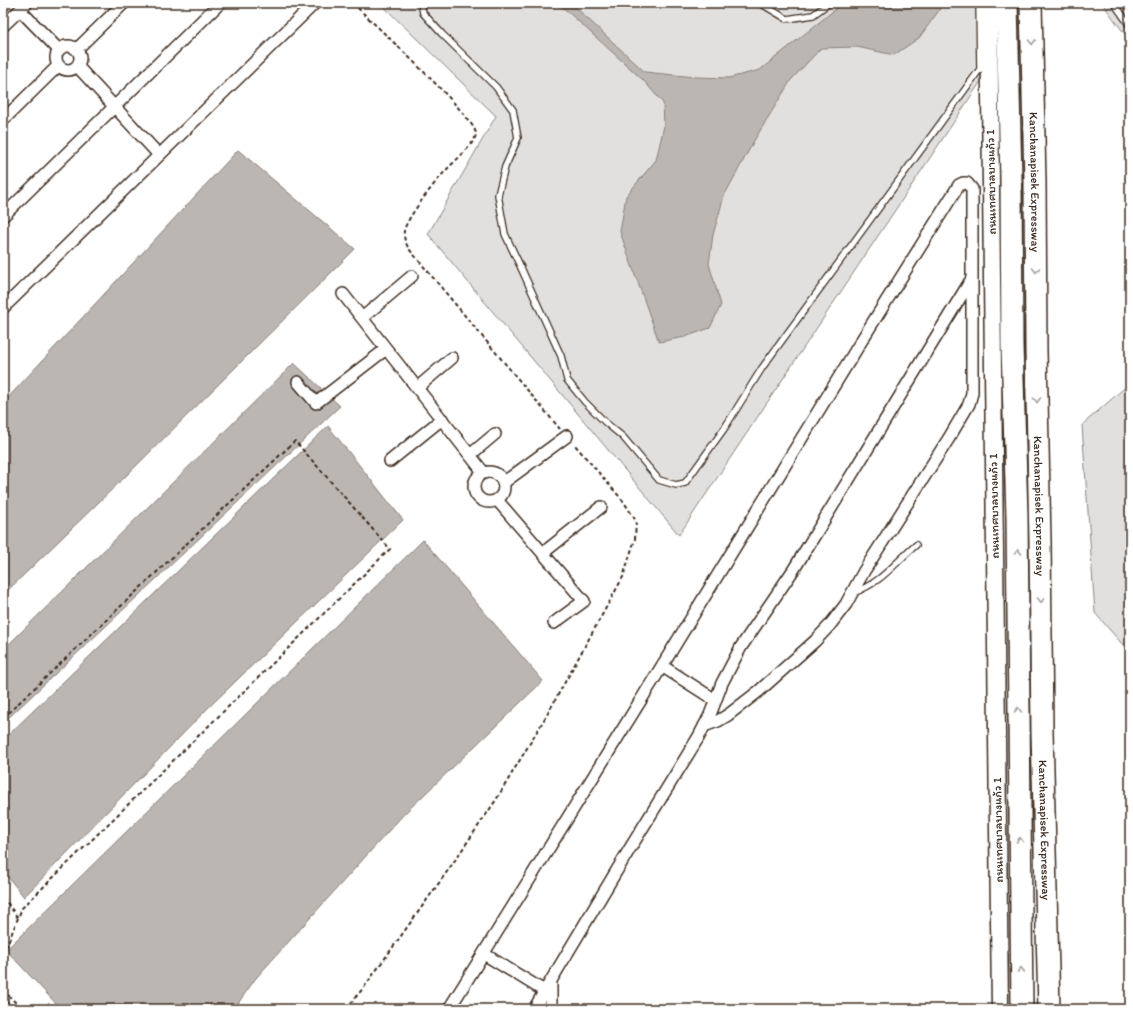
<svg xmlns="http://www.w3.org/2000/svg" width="1133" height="1012" font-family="Itim,'Playpen Sans Thai',sans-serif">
<rect width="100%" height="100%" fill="#fff"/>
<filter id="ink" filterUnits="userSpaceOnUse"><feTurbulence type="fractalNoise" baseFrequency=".025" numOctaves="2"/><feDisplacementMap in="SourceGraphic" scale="8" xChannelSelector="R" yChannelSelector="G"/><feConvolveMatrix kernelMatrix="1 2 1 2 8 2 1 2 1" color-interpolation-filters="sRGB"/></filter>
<g filter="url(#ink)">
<path fill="#e2e0de" stroke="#8e857e" d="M380 3H1033L679 535 428 234 496 116Z
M1102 3H1130V41Z
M1130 383V653L1095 613 1082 425Z"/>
<path fill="#bcb6b3" stroke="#887e77" d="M558 3H571L645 72 695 77 729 78 760 70 843 3H937L940 9 919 38 894 55 857 47 821 48 791 80 755 139 724 196 713 235 709 264 721 305 710 328 685 337 659 342 620 232 626 196 656 160 664 126 663 103 643 80Z
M238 150 355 249 131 471 3 595V403Z
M294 363 340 406 3 723V650Z
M328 426 403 520 209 707 24 897 3 871V740Z
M423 540 543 681 404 814 256 978 234 1009H61L6 950Z"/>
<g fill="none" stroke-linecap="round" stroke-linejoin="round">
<path stroke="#887e77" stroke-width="3.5" d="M3 999 13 1009"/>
<g stroke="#3b2a1e" stroke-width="8">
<path id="lane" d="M421 3 423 13 442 34 496 87 513 110 518 138 505 167 498 195 505 234 522 270 561 356 567 380 585 402 606 423 623 437 659 480 676 485 685 483 724 429 762 368 980 69 979 3
M760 3 787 19 813 15 829 3
M1114 3 1130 26
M853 593C881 583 894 564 916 545"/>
</g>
<g stroke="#3b2a1e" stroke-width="14">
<path id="street" d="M20 10 58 49
M3 26 27 3
M56 58a12 12 0 1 1 24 0a12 12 0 1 1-24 0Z
M77 49 124 3
M77 66 159 155
M3 120 58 66
M3 216 220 3
M343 294 484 473
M3 308 315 3
M362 318 412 276
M298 382 316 403 386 349
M417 388 452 358
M470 455 495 434
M390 461 442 419
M474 487a15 15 0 1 1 30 0a15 15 0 1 1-30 0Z
M503 483 567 436
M497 500 584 601 554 623
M543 553 601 507
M662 666 715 700
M484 954 546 992
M449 1009 662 666 865 335 959 185 963 183H967L972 189V393L969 404 949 438 864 571 846 604 830 625 815 641 759 691 728 715 718 721 704 726
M534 1009 629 850 698 738 710 715 722 683 741 647 794 569 971 280
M551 1009V983"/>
</g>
<g stroke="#3b2a1e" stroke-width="19">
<path id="secondary" d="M989 3 1000 1009"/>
</g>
<g stroke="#3b2a1e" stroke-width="24">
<g id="highway">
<path d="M1007 3 1011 180 1012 345 1017 517 1022 1009"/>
<path id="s1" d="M1031 3 1035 182 1036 350 1040 541 1042 731 1049 1009"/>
</g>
</g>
<path stroke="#3b2a1e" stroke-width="2" stroke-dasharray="4 3" stroke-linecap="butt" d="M353 3C371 22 476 117 476 134 475 144 456 160 449 167 439 177 406 218 404 231 403 237 406 244 409 249L560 429
M3 718 295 441 390 549 22 908 3 955
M3 897 18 918
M3 990 22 1009
M346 1009 365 986 449 869 496 800 548 713 623 577 635 539 636 521 624 502 574 444"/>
<use href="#lane" stroke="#fff" stroke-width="5.5"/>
<use href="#street" stroke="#fff" stroke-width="11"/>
<use href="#secondary" stroke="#fff" stroke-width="16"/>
<use href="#highway" stroke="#fff" stroke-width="21"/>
</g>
<defs><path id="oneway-chevron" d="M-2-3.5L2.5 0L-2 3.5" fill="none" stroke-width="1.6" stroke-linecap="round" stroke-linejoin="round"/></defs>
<g stroke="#a79f9a">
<use href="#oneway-chevron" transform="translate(1032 42) rotate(89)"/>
<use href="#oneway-chevron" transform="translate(1036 270) rotate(90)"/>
<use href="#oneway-chevron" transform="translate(1037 400) rotate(89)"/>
<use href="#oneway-chevron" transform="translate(1018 552) rotate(-90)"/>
<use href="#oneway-chevron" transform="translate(1041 600) rotate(90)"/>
<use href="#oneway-chevron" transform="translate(1018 710) rotate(-90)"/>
<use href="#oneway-chevron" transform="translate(1020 840) rotate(-91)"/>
<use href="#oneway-chevron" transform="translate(1021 970) rotate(-91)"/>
</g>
</g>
<g text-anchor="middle" stroke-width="3.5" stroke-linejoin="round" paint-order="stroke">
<g font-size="12" fill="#3b2a1e" stroke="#fff">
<text transform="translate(991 182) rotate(-91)" y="4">ถนนเทศบาลบางแก้ว 1</text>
<text dy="4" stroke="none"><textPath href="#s1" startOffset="179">Kanchanapisek Expressway</textPath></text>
<text transform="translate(994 506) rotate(-91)" y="4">ถนนเทศบาลบางแก้ว 1</text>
<text dy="4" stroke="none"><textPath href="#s1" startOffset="503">Kanchanapisek Expressway</textPath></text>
<text transform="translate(998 830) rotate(-91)" y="4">ถนนเทศบาลบางแก้ว 1</text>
<text dy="4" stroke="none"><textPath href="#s1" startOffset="827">Kanchanapisek Expressway</textPath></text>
</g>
</g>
<rect width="1133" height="1012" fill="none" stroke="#fff" stroke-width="16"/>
<rect x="8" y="8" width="1117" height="996" fill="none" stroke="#3b2a1e" stroke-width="1.5" filter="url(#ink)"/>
</svg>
